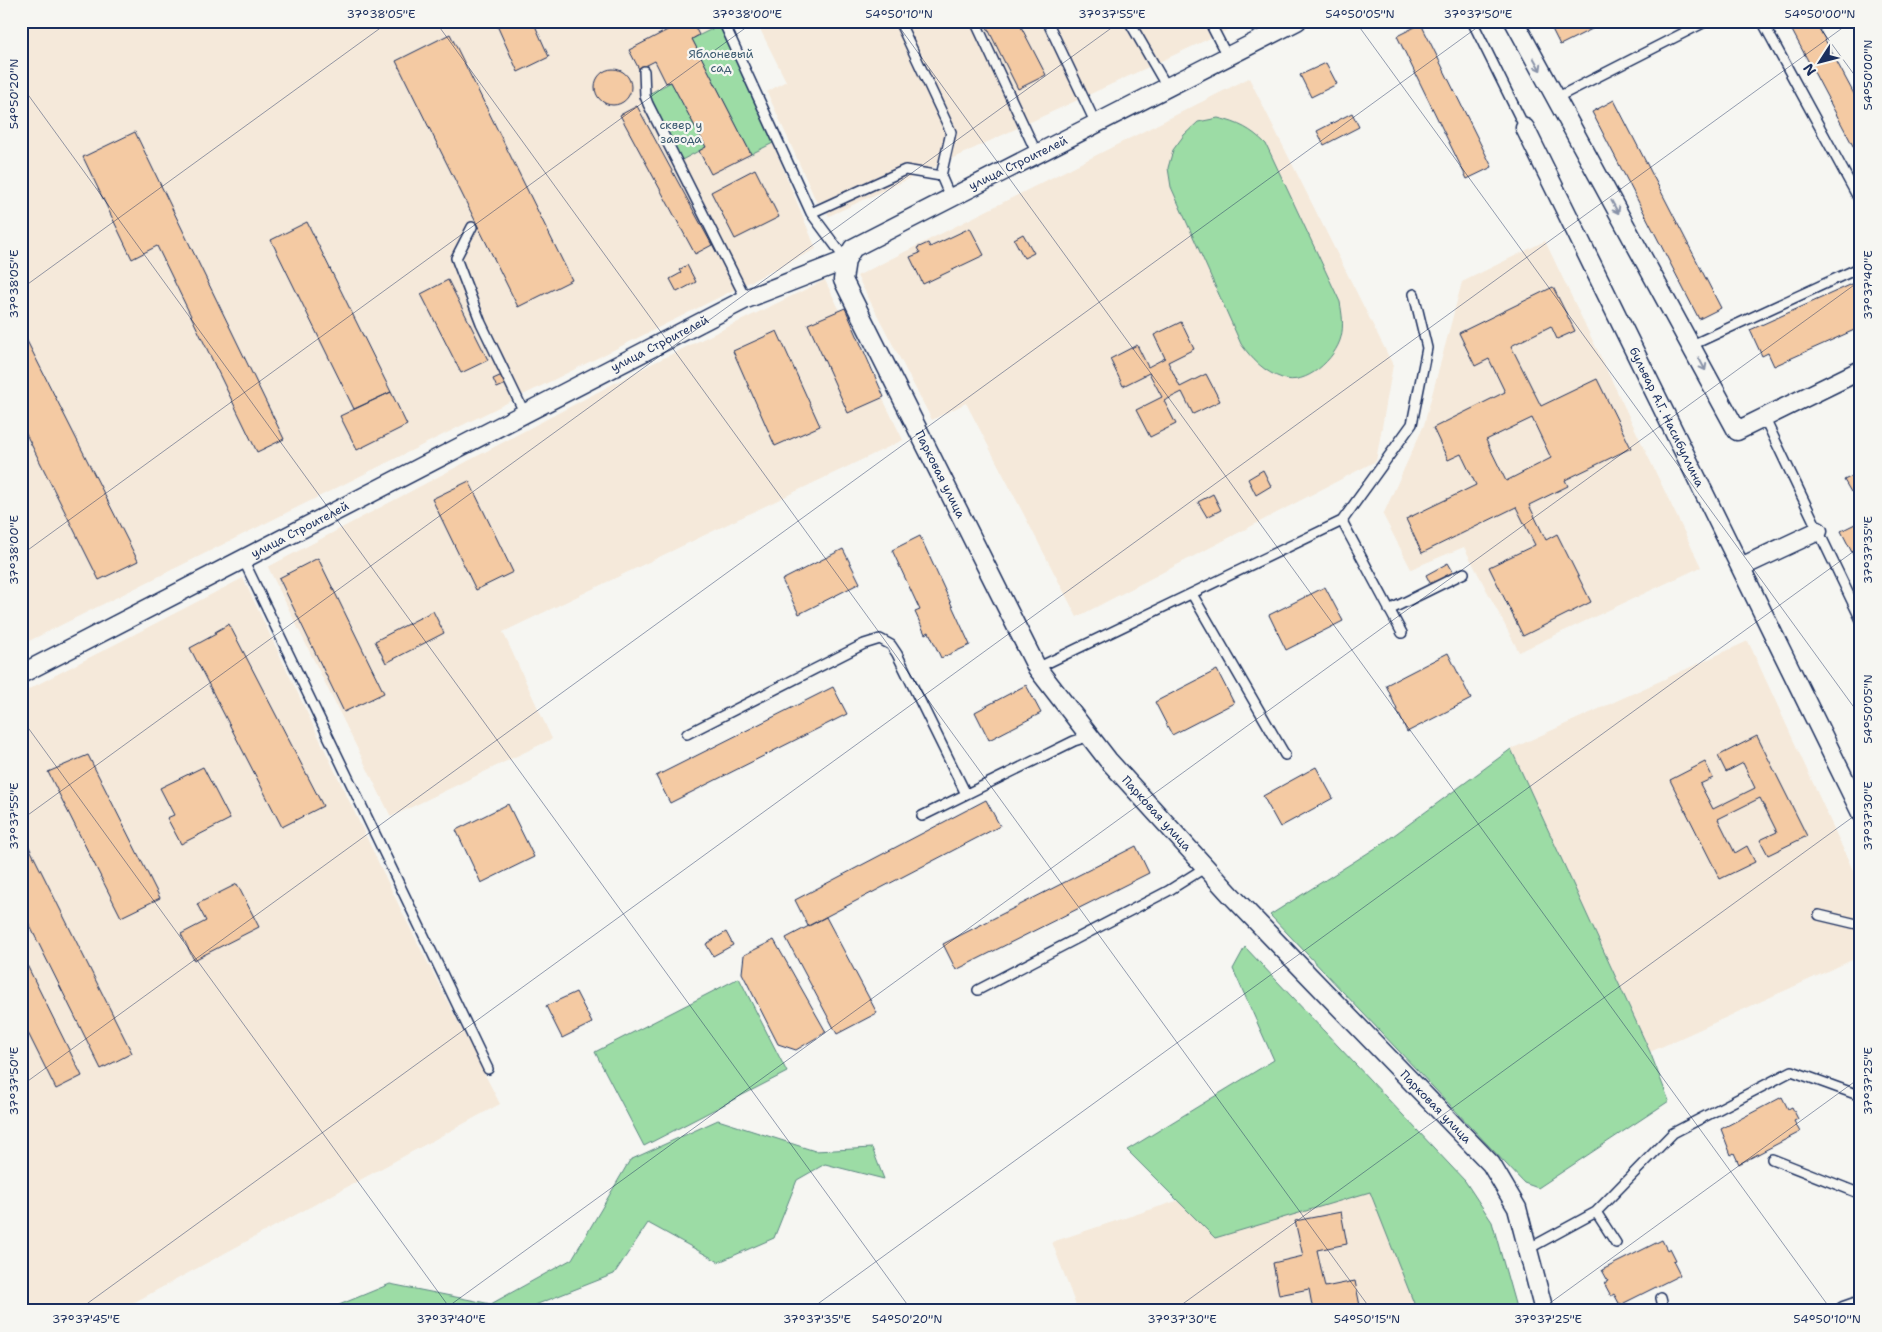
<svg xmlns="http://www.w3.org/2000/svg" width="1882" height="1332" font-family="'Shantell Sans',sans-serif">
<rect width="100%" height="100%" fill="#f6f6f2"/>
<filter id="ink" filterUnits="userSpaceOnUse"><feTurbulence type="fractalNoise" baseFrequency=".02" numOctaves="2"/><feDisplacementMap in="SourceGraphic" scale="10" xChannelSelector="R" yChannelSelector="G"/><feConvolveMatrix kernelMatrix="1 2 1 2 8 2 1 2 1" color-interpolation-filters="sRGB"/></filter>
<g filter="url(#ink)">
<path fill="#f5e9da" d="M21 21H723L816 249 21 645Z
M756 21H1247L829 216 821 201 817 203 767 92 786 81Z
M1249 78 1393 365 1376 461 1077 617 966 403 932 420 857 276Z
M1545 241 1701 567 1519 652 1464 547 1411 569 1383 515 1424 425 1462 282Z
M825 280 903 440 503 632 552 739 391 817 268 567 645 367Z
M243 578 404 916 500 1104 133 1303 136 1311H21V693Z
M1748 641 1861 888V956L1650 1052 1511 749Z
M1371 1137 1498 1311H1078L1052 1242Z"/>
<path fill="#9cdca5" stroke="#5c8682" d="M720 25 779 140 751 154 692 39Z
M671 82 706 147 680 161 645 96Z
M1218 118C1239 123 1251 129 1266 144L1340 302C1342 314 1344 325 1341 337 1336 358 1306 387 1282 378 1264 372 1252 359 1241 344L1171 187 1168 168 1173 150 1184 135 1198 122Z
M1511 749 1650 1052 1669 1101 1538 1188 1524 1183 1270 915 1382 844Z
M1245 947 1465 1181 1492 1222 1517 1311H1417L1370 1192 1215 1238 1127 1150 1274 1060 1233 969Z
M739 978 787 1072 644 1146 595 1052Z
M718 1120 815 1151 872 1148 884 1179 825 1164 797 1180 774 1238 719 1262 648 1223 614 1274 520 1311H343L339 1305 390 1284 491 1304 572 1259 630 1160Z"/>
<path fill="#f4caa3" stroke="#1b2f5e" fill-rule="evenodd" d="M495 21H533L549 57 518 72Z
M685 21H692L699 35 692 39 751 154 711 174 699 151 706 147 671 82 666 83 655 61 639 69 629 50Z
M984 21H1018L1046 75 1018 89Z
M1548 21H1608L1560 45Z
M1787 21H1815L1861 107V161Z
M1421 24 1492 167 1467 179 1397 36Z
M450 34 572 280 518 307 396 61Z
M1326 63 1337 84 1311 97 1300 75Z
M595 87a18 18 0 1 1 36 0a18 18 0 1 1-36 0Z
M1614 100 1721 308 1699 319 1592 112Z
M637 106 712 245 695 254 620 115Z
M1352 113 1359 127 1324 145 1317 131Z
M135 132 284 439 257 452 157 246 132 259 83 157Z
M755 169 779 217 735 239 711 192Z
M307 222 391 392 354 409 271 240Z
M970 228 984 255 923 284 910 257 920 253 917 248 928 243 930 247Z
M1023 234 1034 253 1024 258 1014 239Z
M687 265 696 282 677 292 670 279 681 273 679 270Z
M448 280 488 360 461 373 421 294Z
M1861 280V327L1774 366 1768 353 1762 356 1750 330Z
M1553 287 1575 331 1557 339 1551 326 1511 346 1541 406 1597 379 1631 448 1565 480 1568 486 1529 505 1546 540 1557 534 1591 602 1523 636 1489 567 1535 545 1516 507 1422 553 1406 519 1476 485 1461 454 1448 460 1433 428 1505 392 1489 359 1475 366 1459 333ZM1532 418 1551 458 1506 481 1486 440Z
M845 308 884 397 848 413 808 324Z
M1181 322 1194 349 1168 362 1180 387 1206 374 1220 401 1193 414 1182 392 1164 401 1176 424 1150 437 1136 410 1162 397 1149 373 1123 386 1110 359 1137 345 1148 367 1165 358 1154 335Z
M21 329 138 561 99 580 21 424Z
M777 331 820 426 775 446 733 351Z
M502 375 506 384 497 388 493 379Z
M391 392 407 425 357 450 340 416Z
M1263 470 1271 486 1256 495 1248 479Z
M1861 472V487L1851 492 1844 480Z
M469 481 513 572 476 590 432 499Z
M1213 494 1221 510 1207 517 1198 502Z
M1861 521V570L1841 531Z
M920 536 970 645 941 658 929 632 925 634 915 612 920 610 892 550Z
M843 549 860 583 799 614 782 580Z
M318 558 384 693 344 712 279 578Z
M1448 563 1455 575 1432 587 1426 575Z
M1325 587 1343 621 1286 650 1269 615Z
M433 611 444 633 386 663 375 641Z
M229 624 323 806 282 827 190 648 216 634 215 632Z
M1448 653 1471 699 1407 732 1386 685Z
M1217 670 1234 703 1172 735 1155 702Z
M1026 685 1041 713 989 740 975 712Z
M833 687 847 714 670 803 656 776Z
M1757 736 1807 836 1768 855 1760 840 1777 832 1760 798 1718 819 1735 853 1747 846 1755 862 1720 879 1670 780 1705 762 1713 778 1700 784 1713 809 1755 788 1743 763 1726 772 1718 756Z
M88 755 160 898 121 917 48 772Z
M203 767 230 819 181 844 167 818 174 815 160 788Z
M1316 767 1333 798 1280 827 1263 796Z
M986 800 1000 826 808 926 795 900Z
M508 804 534 857 481 883 456 830Z
M21 831 132 1053 101 1069 21 908Z
M1136 846 1149 873 956 970 943 944Z
M237 884 259 927 194 960 181 934 206 921 197 904Z
M826 917 877 1013 837 1034 786 938Z
M726 932 733 945 713 956 706 944Z
M774 940 826 1032 796 1050 778 1044 742 973 744 955Z
M21 953 82 1076 56 1089 21 1019Z
M576 992 592 1023 562 1038 546 1006Z
M1782 1097 1788 1109 1792 1107 1798 1119 1794 1121 1800 1132 1739 1164 1734 1153 1731 1155 1721 1129Z
M1341 1212 1347 1244 1317 1250 1325 1287 1355 1281 1361 1311H1313L1309 1289 1279 1295 1273 1263 1303 1256 1295 1221Z
M1662 1240 1667 1250 1670 1248 1676 1260 1673 1261 1680 1275 1620 1305 1614 1294 1611 1296 1604 1283 1608 1281 1602 1270Z"/>
<g fill="none" stroke-linecap="round" stroke-linejoin="round">
<g stroke="#1b2f5e" stroke-width="12">
<path id="lane" d="M723 21 811 213 846 260
M899 21 951 132 941 176
M975 21 1037 154
M1047 21 1096 124
M1129 21 1167 87
M1209 21 1227 56
M1472 21 1525 128
M1762 21 1861 203
M644 71 645 96 648 104 746 299
M1556 98 1707 21
M811 213 905 170 941 176 950 197
M472 227 456 258 481 323 525 414
M1692 345 1861 267
M1764 417 1861 620
M1342 521 1402 633
M243 559 488 1069
M1192 594 1285 755
M1389 610 1464 573
M1037 668 1342 521 1412 424 1427 348 1414 294
M687 734 864 644 880 639 891 645 897 654 966 794
M922 816 1074 741 1090 736
M1819 915 1861 925
M978 990 1168 891 1206 867
M1772 1159 1861 1194
M1596 1212 1616 1243
M1528 1249 1596 1212 1673 1133 1792 1071 1861 1096
M1661 1298 1664 1311"/>
</g>
<g stroke="#1b2f5e" stroke-width="21">
<g id="street">
<path id="s1" d="M1297 21 853 248 846 260 843 280 1037 668 1108 760 1230 894 1491 1164 1517 1208 1544 1311"/>
<path d="M1514 21 1737 431 1861 370"/>
<path id="s2" d="M1525 128 1861 813"/>
<path d="M1741 567 1818 531"/>
<path id="s3" d="M21 674 746 299 846 260"/>
<path d="M1844 1311 1861 1305"/>
</g>
</g>
<use href="#lane" stroke="#f6f6f2" stroke-width="9"/>
<use href="#street" stroke="#f6f6f2" stroke-width="18"/>
</g>
<defs><path id="oneway-shaft" d="M-6 0H5M1.5-3L5.5 0L1.5 3" fill="none" stroke-width="1.6" stroke-linecap="round" stroke-linejoin="round" transform="scale(1.25)"/></defs>
<g stroke="#8892a8">
<use href="#oneway-shaft" transform="translate(1537 64) rotate(61)"/>
<use href="#oneway-shaft" transform="translate(1615 207) rotate(61)"/>
<use href="#oneway-shaft" transform="translate(1702 364) rotate(62)"/>
</g>
</g>
<path fill="none" stroke="#1b2f5e" stroke-width="1" stroke-opacity="0.45" d="M435 21 1372 1311M895 21 1832 1311M1355 21 1861 717M1815 21 1861 84M21 23 24 21M21 85 912 1311M21 289 390 21M21 555 755 21M21 718 452 1311M21 820 1121 21M21 1086 1486 21M77 1311 1852 21M442 1311 1861 280M808 1311 1861 546M1173 1311 1861 811M1539 1311 1861 1077"/>
<g text-anchor="middle" stroke-width="4.5" stroke-linejoin="round" paint-order="stroke">
<g font-size="12" fill="#3b5a70" stroke="#f6f6f2">
<text x="721" y="58">Яблоневый<tspan x="721" dy="14">сад</tspan></text>
<text x="681" y="129">сквер у<tspan x="681" dy="14">завода</tspan></text>
</g>
<g font-size="12" fill="#1b2f5e" stroke="#f6f6f2">
<text transform="translate(1018 163) rotate(-26)" y="4">улица Строителей</text>
<text dy="4" stroke="none"><textPath href="#s3" startOffset="719">улица Строителей</textPath></text>
<text dy="4" stroke="none"><textPath href="#s2" startOffset="322">бульвар А.Г. Насибуллина</textPath></text>
<text dy="4" stroke="none"><textPath href="#s1" startOffset="750">Парковая улица</textPath></text>
<text dy="4" stroke="none"><textPath href="#s3" startOffset="314">улица Строителей</textPath></text>
<text dy="4" stroke="none"><textPath href="#s1" startOffset="1155">Парковая улица</textPath></text>
<text dy="4" stroke="none"><textPath href="#s1" startOffset="1560">Парковая улица</textPath></text>
</g>
</g>
<rect width="1882" height="1332" fill="none" stroke="#f6f6f2" stroke-width="55"/>
<g transform="translate(1820 62) rotate(234)" stroke="#f6f6f2" stroke-width="4" paint-order="stroke">
<path d="M0-4L9 19L0 12L-9 19Z" fill="#1b2f5e"/>
<text y="-8" font-size="14" font-weight="bold" text-anchor="middle" fill="#1b2f5e">N</text>
</g>
<rect x="28" y="28" width="1826" height="1276" fill="none" stroke="#1b2f5e" stroke-width="2"/>
<g font-size="12" text-anchor="middle" fill="#1b2f5e">
<text x="381" y="18">37°38'05"E</text>
<text x="747" y="18">37°38'00"E</text>
<text x="899" y="18">54°50'10"N</text>
<text x="1112" y="18">37°37'55"E</text>
<text x="1360" y="18">54°50'05"N</text>
<text x="1478" y="18">37°37'50"E</text>
<text x="1820" y="18">54°50'00"N</text>
<text transform="translate(1868 75) rotate(-90)" y="4">54°50'00"N</text>
<text transform="translate(14 94) rotate(-90)" y="4">54°50'20"N</text>
<text transform="translate(14 284) rotate(-90)" y="4">37°38'05"E</text>
<text transform="translate(1868 285) rotate(-90)" y="4">37°37'40"E</text>
<text transform="translate(14 550) rotate(-90)" y="4">37°38'00"E</text>
<text transform="translate(1868 550) rotate(-90)" y="4">37°37'35"E</text>
<text transform="translate(1868 709) rotate(-90)" y="4">54°50'05"N</text>
<text transform="translate(14 816) rotate(-90)" y="4">37°37'55"E</text>
<text transform="translate(1868 816) rotate(-90)" y="4">37°37'30"E</text>
<text transform="translate(14 1081) rotate(-90)" y="4">37°37'50"E</text>
<text transform="translate(1868 1081) rotate(-90)" y="4">37°37'25"E</text>
<text x="86" y="1323">37°37'45"E</text>
<text x="451" y="1323">37°37'40"E</text>
<text x="817" y="1323">37°37'35"E</text>
<text x="907" y="1323">54°50'20"N</text>
<text x="1182" y="1323">37°37'30"E</text>
<text x="1367" y="1323">54°50'15"N</text>
<text x="1548" y="1323">37°37'25"E</text>
<text x="1827" y="1323">54°50'10"N</text>
</g>
</svg>
